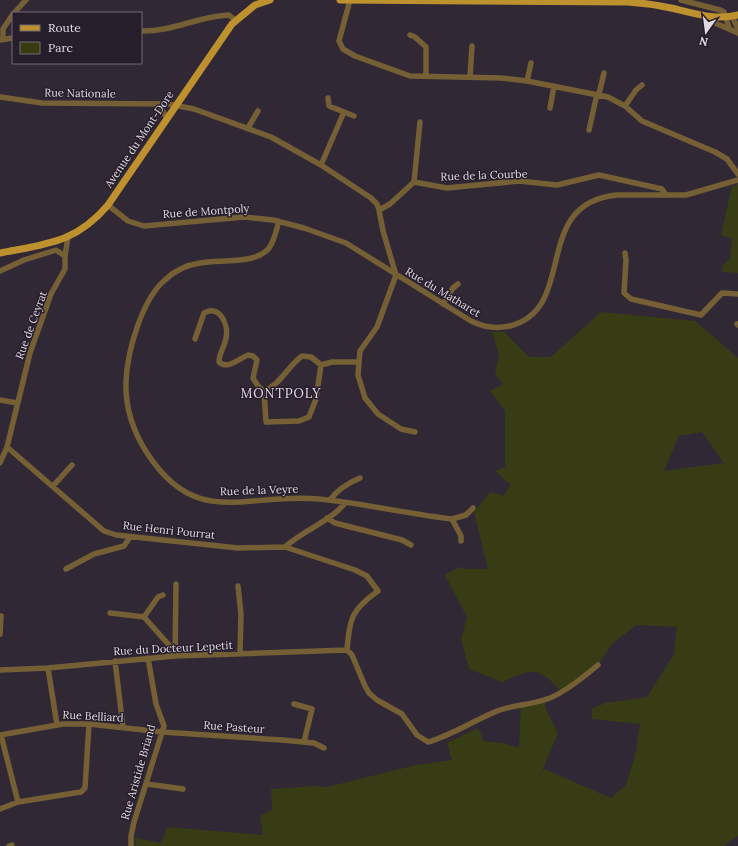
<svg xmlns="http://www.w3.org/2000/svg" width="738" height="846" font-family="Lora,serif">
<rect width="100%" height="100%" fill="#312836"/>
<path fill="#373c14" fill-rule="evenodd" d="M738 184V273L722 272V266L730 259 732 239 721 235 732 186Z
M601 312 695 321 738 358V836L723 846H136L135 838 161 843 168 827 263 835 260 816 272 810 271 789 316 786 327 787 416 765 452 760 447 743 478 728 484 741 502 743 519 748 521 704 546 700 545 707 558 733 540 776 544 769 611 798 626 785 635 756 640 724 592 719V709L605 703 647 697 674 654 677 627 636 625 612 644 598 665 561 691C536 665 533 669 502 682L469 669 461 639 467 617 445 575 460 567 466 569H488L474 512 490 492 503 496 511 485 495 471 505 467V411L490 391 503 384 495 374 499 354 492 332H504L529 357H551ZM702 432 724 463 664 471 679 436Z"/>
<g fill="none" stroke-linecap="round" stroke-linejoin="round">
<path stroke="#755f35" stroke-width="5.5" d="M350 0 339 41 343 49 355 56 410 76 501 78 527 81 608 97 625 106
M681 0 720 10 724 12 729 28
M14 13 26 0
M732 16 738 29
M711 17 715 23 738 33
M141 31C173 32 198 16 229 15L235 20
M410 35 415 37 426 47V76
M3 39V29L13 14
M0 40 13 38
M470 77 472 46
M527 81 531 63
M642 85 636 90 625 106 642 121 715 152 727 159 738 174
M599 94 604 73
M0 97 42 103 168 104 194 109 271 137 321 165 371 198 377 204 379 210 383 231 396 275 377 327 360 351 358 375 365 398 378 414 401 429 415 432
M328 98 329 106 354 116
M159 104 167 119
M550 108 554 86
M248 128 258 111
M589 130 597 94
M321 165 344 112
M414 182 420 122
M108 205 128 221 144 226 244 217 273 220 304 228 346 243 471 321C483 327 497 329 510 326 579 309 530 203 617 195H686L738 180
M379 210 390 204 414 182 447 188 519 181 557 185 599 175 662 189 666 195
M279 221C276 230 275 240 269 248 256 265 219 259 200 263 187 265 174 271 165 280 142 299 127 352 126 382 125 408 133 431 147 453 197 530 246 492 319 499 363 503 407 514 452 519L466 515 473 508
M625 253 626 260 624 293 631 299 701 315 722 293 738 294
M0 271 24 260 56 250 65 256
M443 304 453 288 458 284
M737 324 738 325
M195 339 204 313C219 304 229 324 226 338 225 346 219 353 219 362 227 370 239 359 248 355L253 356 257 360 253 378 258 386 264 391C280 385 288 366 302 356L311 357 321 365 332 362H358
M264 391 266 422 299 421 309 417 316 399 321 365
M0 400 17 403
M7 447 104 531 116 535 238 548 285 547C303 530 330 522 345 503
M0 463 7 447 30 353 51 294 65 269V256L68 237
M53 486 72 465
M330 500C337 490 348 483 360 478
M327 518 335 523 402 540 411 545
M452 519 461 536V541
M285 547 355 570 367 576 378 591C351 610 350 618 347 650
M66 569 94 554 124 546 130 537
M238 586 241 614 240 654
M110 613 144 617 169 645 170 656
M144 617 158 597 163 595
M0 634 1 616
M347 650 352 655 365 686 369 693 377 700 402 714 417 735 428 742C452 735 473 721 497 711 513 705 528 705 544 700 560 696 585 676 598 665
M175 656 176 584
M115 661 123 727
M48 668 57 725
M0 670 48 668 175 656 347 650
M294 704 312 709 304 742
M0 735 63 724H89L162 732 282 740 314 743 324 748
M1 735 18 802
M147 784 183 789
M0 809 18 802 81 792 85 788 89 724
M9 846 12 845
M131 846V836L134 822 164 726 156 704 148 658"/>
<path stroke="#bd912e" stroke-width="7" d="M340 0 628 2C643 3 657 5 671 8 694 13 715 21 738 15
M0 253C46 244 76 243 108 205L232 24 255 5 270 0"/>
</g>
<g text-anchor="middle" stroke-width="3" stroke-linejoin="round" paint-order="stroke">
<g font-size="11" fill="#e0dae3" stroke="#271e2c">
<text transform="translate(80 93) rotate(1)" y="4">Rue Nationale</text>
<text transform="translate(139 139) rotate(-56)" y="4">Avenue du Mont-Dore</text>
<text transform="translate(484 175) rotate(-2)" y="4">Rue de la Courbe</text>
<text transform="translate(206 211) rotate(-4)" y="4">Rue de Montpoly</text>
<text transform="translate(443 292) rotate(31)" y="4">Rue du Matharet</text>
<text transform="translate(31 325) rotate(-70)" y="4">Rue de Ceyrat</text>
<text transform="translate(259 490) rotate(-2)" y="4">Rue de la Veyre</text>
<text transform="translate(169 530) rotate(6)" y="4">Rue Henri Pourrat</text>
<text transform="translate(173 648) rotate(-3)" y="4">Rue du Docteur Lepetit</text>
<text transform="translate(93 716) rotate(3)" y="4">Rue Belliard</text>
<text transform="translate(234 727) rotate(4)" y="4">Rue Pasteur</text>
<text transform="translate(138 772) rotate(-74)" y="4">Rue Aristide Briand</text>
</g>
<g font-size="13" letter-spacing="1" fill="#e6d9ec" stroke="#271e2c">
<text x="281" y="398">MONTPOLY</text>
</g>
</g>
<rect x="12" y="12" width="130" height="52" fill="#271e2c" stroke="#716975"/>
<rect x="20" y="25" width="20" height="6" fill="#bd912e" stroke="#716975"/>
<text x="48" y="32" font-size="12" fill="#e0dae3">Route</text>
<rect x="20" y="42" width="20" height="12" fill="#373c14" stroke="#716975"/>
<text x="48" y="52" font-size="12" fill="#e0dae3">Parc</text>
<g transform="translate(706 32) rotate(194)" stroke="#271e2c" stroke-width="3" paint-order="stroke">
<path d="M0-3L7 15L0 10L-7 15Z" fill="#e0dae3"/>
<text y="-6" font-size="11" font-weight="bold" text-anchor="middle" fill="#e0dae3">N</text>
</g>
</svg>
